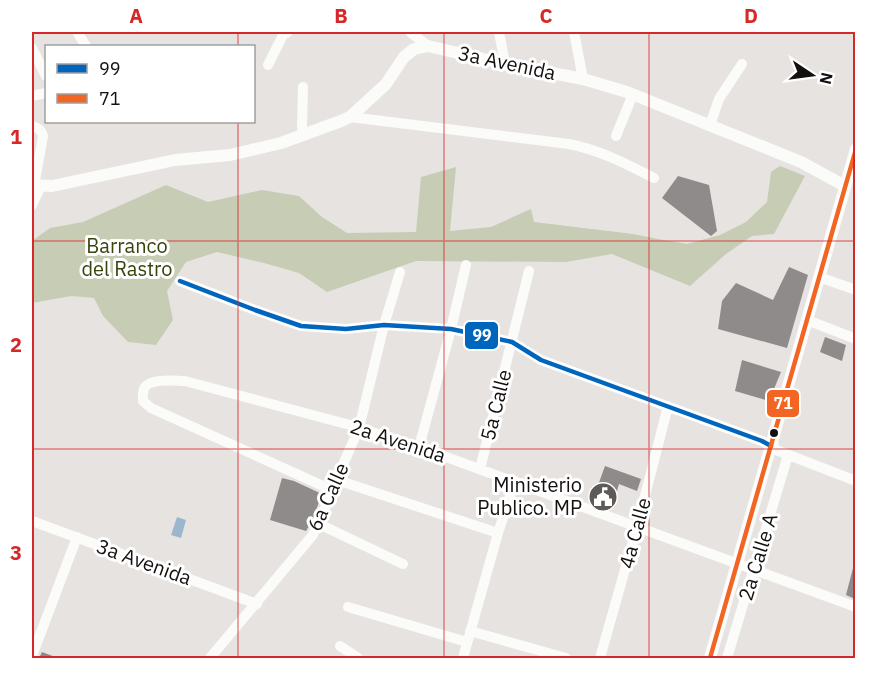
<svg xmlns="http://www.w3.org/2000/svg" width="887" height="690" font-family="'IBM Plex Sans',sans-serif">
<rect width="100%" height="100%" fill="#e7e3e1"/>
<path fill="#c7cdb4" d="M780 166 805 176 774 234 752 236 726 254 690 286 612 254 566 262 416 261 327 292 299 273 264 263 217 252 186 262 167 291 173 320 156 345 128 342 103 316 94 298 71 296 32 303V241L50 228 83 222 166 185 208 202 262 190 299 196 322 217 347 233 416 232 421 177 456 167 450 231 491 227 531 209 534 222 633 234 658 239 687 244 720 235 746 222 767 202 771 172Z"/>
<path fill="#9db6d0" d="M177 517 186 520 181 538 171 535Z"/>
<path fill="#8e8b8a" d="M678 176 709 185 717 231 711 236 662 198Z
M789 267 808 275 787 348 718 329 722 301 736 283 773 300Z
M825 337 846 345 842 361 820 352Z
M742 360 781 372 769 401 735 391Z
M605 466 641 479 637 491 619 484 617 491H615L609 508 592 502Z
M282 478 294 481 322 494 312 521 306 531 270 520Z
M853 568 855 569V599L846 595Z
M42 652 58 658H39Z"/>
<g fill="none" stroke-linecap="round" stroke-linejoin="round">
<path stroke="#fbfbfa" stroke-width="10" d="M77 32 86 46
M410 32 428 46
M499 32 505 64
M574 32 583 79
M32 48 46 76
M268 65 283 35 288 32
M303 87 302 126 303 135
M32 96 46 93
M350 117 569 144C600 150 626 164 654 178
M710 125 719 99 742 64
M32 126C38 128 41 129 43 136L34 186
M616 136 633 94
M32 205 41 186
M819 277 856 290
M180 281 255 310 301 326 346 329 384 325 451 329 512 342 541 360 762 441 771 446
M807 320 856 339
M773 439 774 447 776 450 856 481
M419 447 451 329 466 265
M480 469 529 271
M337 480 498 533
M332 490 151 408 143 401C143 397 142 391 145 387 152 378 175 381 185 381L350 425 419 447 856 607
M32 521 257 604
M319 524 403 564
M348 607 467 642
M470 631 566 658
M340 646 358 658
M32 656 77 537
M210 658 312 536 319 524 332 490 359 428 384 325 400 272
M463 658 498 533 515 481
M600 658 637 527 668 406
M727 658 788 455"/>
<path stroke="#fbfbfa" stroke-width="12" d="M32 185 52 186 175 160 230 155 281 143 341 121 350 117 386 84 404 57 414 49 428 46 505 64 583 79 627 92 801 162 845 186
M710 658 856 149"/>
<g stroke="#fff" stroke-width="9">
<path id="bus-1" d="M180 281 255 310 301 326 346 329 384 325 451 329 512 342 541 360 762 441 771 446"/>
</g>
<g stroke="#fff" stroke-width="9">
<path id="bus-2" d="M710 658 856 149"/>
</g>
<use href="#bus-1" stroke="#0065bd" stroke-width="4.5"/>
<use href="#bus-2" stroke="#f26522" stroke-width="4.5"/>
</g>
<path fill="none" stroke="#d62828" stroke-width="1.5" stroke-opacity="0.55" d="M238 32V46M444 32V658M649 32V658M238 122V658M32 241H856M32 449H856"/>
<defs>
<g id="civic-disc" transform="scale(1.5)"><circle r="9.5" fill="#5d5a58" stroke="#fff"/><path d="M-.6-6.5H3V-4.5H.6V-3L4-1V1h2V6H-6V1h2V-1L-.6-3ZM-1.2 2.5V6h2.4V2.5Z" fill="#fff"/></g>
</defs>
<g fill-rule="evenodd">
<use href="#civic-disc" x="603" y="497"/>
</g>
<circle fill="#13100f" stroke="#fff" stroke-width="2" cx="774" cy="433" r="5"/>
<g text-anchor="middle" stroke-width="6" stroke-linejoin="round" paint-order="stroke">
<g font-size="20" fill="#13100f" stroke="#fff">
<text transform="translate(507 63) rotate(12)" y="7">3a Avenida</text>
<text transform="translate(496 405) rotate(-76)" y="7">5a Calle</text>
<text transform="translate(398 441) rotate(18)" y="7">2a Avenida</text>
<text transform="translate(328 497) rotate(-66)" y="7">6a Calle</text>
<text transform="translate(635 533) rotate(-75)" y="7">4a Calle</text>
<text transform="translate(758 557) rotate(-73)" y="7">2a Calle A</text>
<text transform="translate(144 562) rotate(20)" y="7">3a Avenida</text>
</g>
<g font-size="20" fill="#37440c" stroke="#fff">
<text x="127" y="253">Barranco<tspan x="127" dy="23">del Rastro</tspan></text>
</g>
<g font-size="20" fill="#13100f" stroke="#fff" text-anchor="end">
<text x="582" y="492">Ministerio<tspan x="582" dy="23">Publico. MP</tspan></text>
</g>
</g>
<g stroke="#fff" stroke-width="2">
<rect x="464" y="321" width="35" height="29" rx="6" fill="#0065bd"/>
<rect x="766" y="389" width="34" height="29" rx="6" fill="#f26522"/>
</g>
<g font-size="16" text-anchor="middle" font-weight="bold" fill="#fff">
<text x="482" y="341">99</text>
<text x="783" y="409">71</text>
</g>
<rect width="887" height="690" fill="none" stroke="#ffffff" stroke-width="66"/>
<rect x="45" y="45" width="210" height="78" fill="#ffffff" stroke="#a19f9f" stroke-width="1.5"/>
<rect x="57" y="64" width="30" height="9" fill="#0065bd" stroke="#a19f9f" stroke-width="1.5"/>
<text x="99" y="75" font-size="18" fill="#13100f">99</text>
<rect x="57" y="94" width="30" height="9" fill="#f26522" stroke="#a19f9f" stroke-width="1.5"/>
<text x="99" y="105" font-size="18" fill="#13100f">71</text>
<g transform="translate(812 75) rotate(103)" stroke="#ffffff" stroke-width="4.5" paint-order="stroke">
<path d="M0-4.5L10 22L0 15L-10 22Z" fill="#13100f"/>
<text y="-9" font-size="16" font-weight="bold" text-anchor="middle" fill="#13100f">N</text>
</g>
<rect x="33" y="33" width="821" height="624" fill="none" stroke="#d62828" stroke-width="2"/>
<g font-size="20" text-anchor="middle" font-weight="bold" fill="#d62828">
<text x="136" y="23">A</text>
<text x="341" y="23">B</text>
<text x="546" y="23">C</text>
<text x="751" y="23">D</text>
<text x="16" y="144">1</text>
<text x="16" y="352">2</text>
<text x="16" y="560">3</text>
</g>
</svg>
